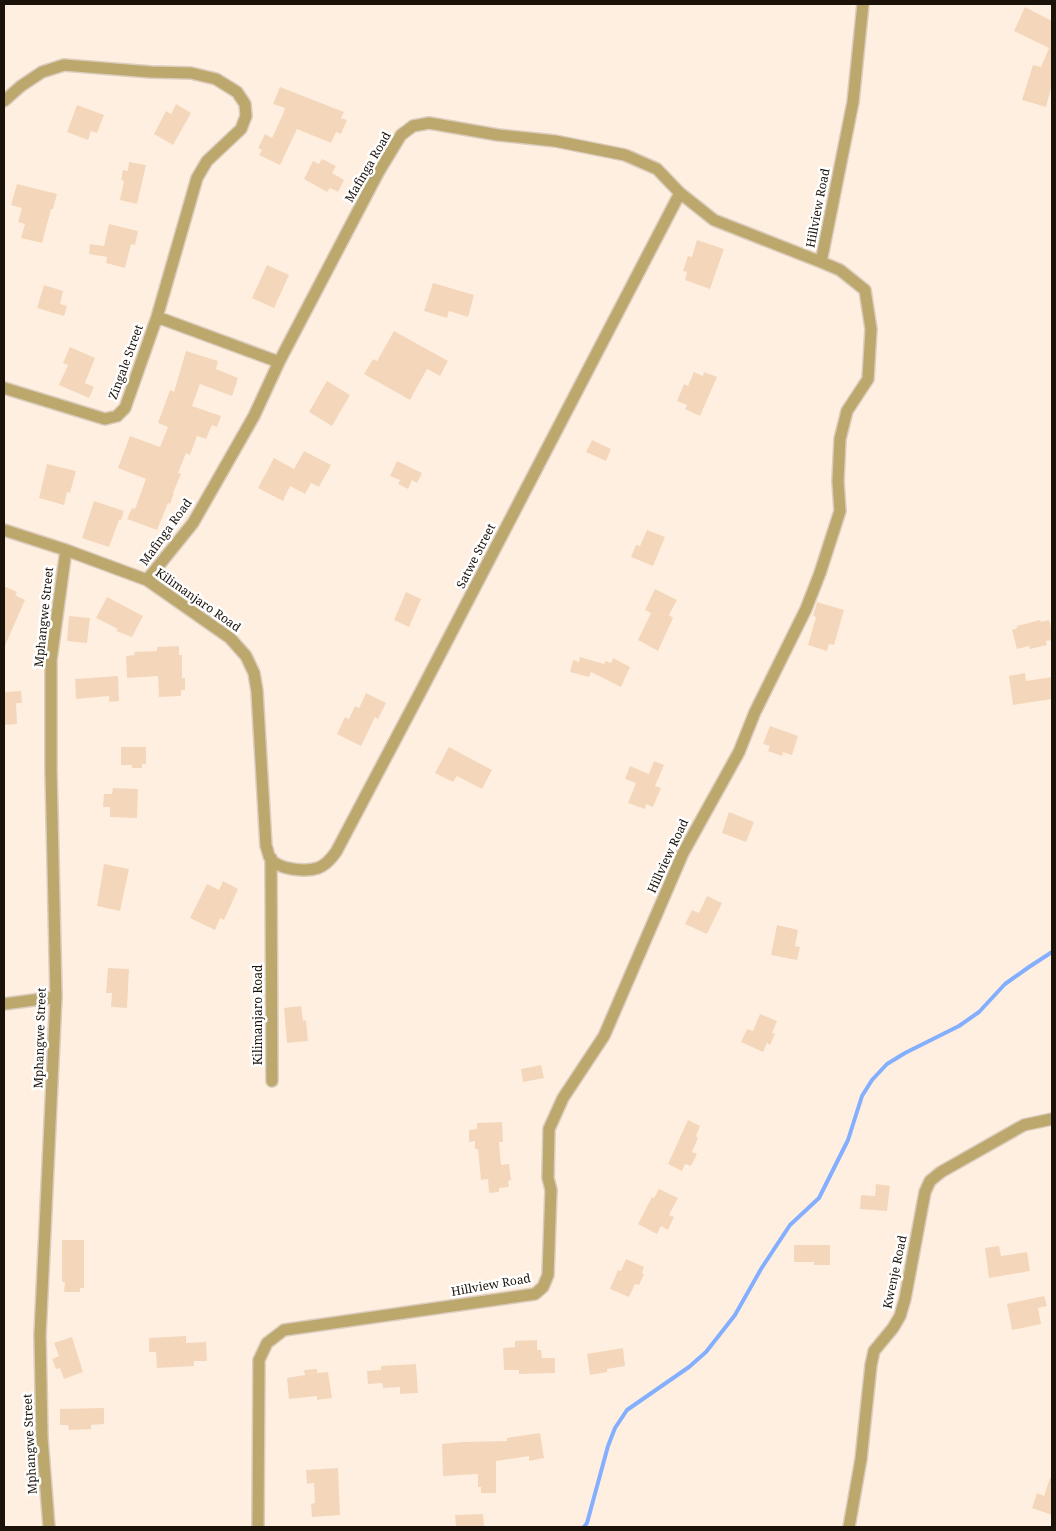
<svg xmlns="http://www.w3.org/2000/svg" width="1056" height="1531" font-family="'Noto Serif',serif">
<rect width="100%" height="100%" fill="#ffefe0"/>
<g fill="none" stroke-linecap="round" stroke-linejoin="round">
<path stroke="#84affe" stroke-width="4" d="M584 1527 587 1523 608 1446 615 1428 627 1410 689 1367 706 1352 735 1315 761 1269 790 1225 819 1198 848 1140 862 1096 872 1080 887 1064 905 1053 959 1026 979 1012 1005 984 1029 967 1052 952"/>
</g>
<path fill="#f4d7bb" d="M1025 7 1052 21V84L1046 107 1022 100 1033 65 1041 67 1049 48 1014 31Z
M280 87 344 112 341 118 347 120 341 134 336 132 331 143 297 129 280 165 259 155 262 150 258 148 265 134 272 138 283 114 285 108 273 104Z
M176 104 191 113 173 145 154 134 166 111 171 114Z
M77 105 104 115 97 133 91 131 88 140 67 132Z
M322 159 336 166 332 173 344 180 338 192 330 188 327 192 304 179 313 161 319 164Z
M129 162 146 165 137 204 120 200 124 181 121 180 123 170 128 171Z
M17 184 57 194 53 209H51L42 243 21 238 25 224 18 222 22 208 11 205Z
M109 224 138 231 135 245 131 244 125 268 106 263 107 257 89 254 90 244 104 246Z
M697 240 724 249 710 289 685 280 687 272 683 271 688 256 692 257Z
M267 265 289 275 274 308 252 298Z
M433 283 474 295 468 317 449 311 447 318 424 311Z
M44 285 63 291 60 304 67 306 64 316 37 308Z
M394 331 448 361 440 376 427 369 410 400 364 374 373 359 377 361Z
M70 347 95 358 85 383 94 387 89 398 59 385 68 365 63 363Z
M186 351 218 361 216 369 238 378 232 396 200 384 192 406 221 416 217 427 212 425 206 439 197 436 190 455 186 453 178 473 181 474 173 493H174L170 504 168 503 157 530 127 519 132 508 135 509 146 479 118 468 130 436 160 447 168 427 158 423 170 390 174 392Z
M694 372 703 376 704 372 717 377 700 416 685 409 687 405 677 401 684 384 688 386Z
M327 381 350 395 332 426 309 412Z
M592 440 611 449 606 461 586 452Z
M304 451 331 465 319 487 311 483 305 494 290 486 283 501 258 488 274 458 294 469Z
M397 461 422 473 417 483 412 480 408 489 398 484 400 480 390 476Z
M47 464 76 471 70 493 67 492 64 505 39 498Z
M94 501 124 511 121 520H119L109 547 82 538Z
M647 530 665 537 653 566 631 557 636 545 640 546Z
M4 586 17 592 15 595 25 600 4 648Z
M655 589 677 600 669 615 673 618 658 651 638 640 651 613 645 610Z
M406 592 421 599 409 627 394 620Z
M107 597 143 616 132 637 116 631 118 629 96 618Z
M817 602 844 610 834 645 829 644 827 651 808 645 816 617 813 616Z
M69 616 90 618 87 643 67 641Z
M1040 620 1041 622 1049 620 1052 632V640L1046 641 1047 645 1030 649 1029 646 1017 649 1012 630 1017 628V626Z
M179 646V655H182V678H185V690H181V696L159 697 158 676 127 678 126 656 135 655 134 652 157 651V647Z
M580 657 604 664 606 661 611 663 613 658 630 667 621 687 591 672 589 677 570 672 573 660 579 662Z
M1025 673 1026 681 1052 677V699L1013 705 1009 676Z
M118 676 119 701 109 702V696L76 699 75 679Z
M21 691 22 703H16L17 724 4 725V692Z
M366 693 386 703 378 719 375 717 361 746 337 734 345 717 349 719 355 706 359 708Z
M770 726 798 736 792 755 783 752 782 756 768 751 770 746 763 744Z
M121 747H146V764H142V768H132V765H121Z
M449 747 492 770 482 789 457 776 453 782 435 773Z
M654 761 664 765 655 786 661 788 653 807 646 804 645 809 628 803 636 783 625 779 630 766 649 774Z
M113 788 138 789 137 818 110 817V807H103L104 794H112Z
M729 812 754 822 746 842 722 833Z
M104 864 129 869 120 911 97 906Z
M223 881 238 889 224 920 220 918 215 930 190 918 207 884 219 890Z
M707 896 722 903 707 934 685 924 692 910 699 913Z
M777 925 798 930 795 946 800 947 797 960 771 955Z
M108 968 129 969 127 1008 111 1007 112 993H106Z
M301 1006 303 1021 306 1020 308 1041 287 1043 284 1008Z
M760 1014 777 1021 772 1033 775 1034 770 1045 767 1043 763 1052 741 1042 747 1029 753 1031Z
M541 1065 544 1078 523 1082 521 1069Z
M688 1120 700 1126 696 1136 698 1138 692 1152 697 1154 691 1166 685 1164 682 1171 668 1164Z
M502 1122 503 1142H499L501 1165 509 1164 511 1180 508 1181 509 1187 499 1188V1192L489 1193 488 1179 481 1180 478 1149H475V1141L469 1142V1130L477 1129V1123Z
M876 1184 890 1186 887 1211 860 1209 861 1195 875 1196Z
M659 1189 678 1198 669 1215 674 1217 668 1230 661 1226 657 1234 638 1224 652 1197 654 1198Z
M62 1240H84V1288H80V1292H64L65 1282H62Z
M794 1245H830V1265H814V1262H794Z
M999 1246 1001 1256 1027 1252 1030 1271 989 1278 985 1248Z
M626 1259 644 1267 642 1273 644 1274 639 1285 635 1284 629 1297 610 1289 618 1270 621 1271Z
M1044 1296 1047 1306 1038 1308 1041 1324 1012 1330 1007 1304Z
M186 1336V1343L206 1342 207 1361H194V1366L157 1368 156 1352H149V1338Z
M72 1337 83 1372 64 1379 60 1368 56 1369 52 1359 59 1356 54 1343Z
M537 1340V1350H541L542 1358H555V1373L519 1374V1370H504L503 1348 515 1347V1341Z
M623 1348 625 1366 607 1369V1372L590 1375 587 1354Z
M416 1364 418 1393 400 1394V1387L383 1388 382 1383 368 1384 367 1371 381 1370V1366Z
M317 1369V1373L328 1372 332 1398 317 1400V1396L289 1399 287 1378 305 1375 304 1370Z
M104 1408V1424L91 1425V1429L69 1430 68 1425H60V1409Z
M540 1433 544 1458 529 1461V1456L496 1461V1493H481V1487H478V1474L443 1476 442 1444 462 1442 507 1441V1438Z
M338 1468 340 1515 312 1517 311 1504 315 1503 314 1483 307 1484 306 1470Z
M1050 1478H1052V1515L1032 1508 1037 1493 1044 1496Z
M483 1514 484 1527H456L455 1515Z"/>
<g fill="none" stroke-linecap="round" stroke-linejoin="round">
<g stroke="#dbccbe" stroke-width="14">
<path id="street" d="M4 101 21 86 42 72 64 65 151 72 191 73 216 79 237 92 245 104 246 116 241 129 207 161 197 178 157 317 125 408 117 416 105 419 4 388
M157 317 279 362
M4 530 66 550 147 580 230 638 246 656 254 673 257 691 266 846C268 850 268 855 270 858 278 870 306 872 318 868 326 865 331 859 336 852L421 691 680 193
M147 580 193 523 254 416 279 362 378 173 401 135 413 126 429 123 498 135 555 141 625 155 657 169 680 193 714 220 821 262
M271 858 272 1081
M4 1004 56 997
M49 1527 42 1438 40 1335 56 997 51 770V660L66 550
M258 1527 259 1360 267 1343 284 1330 535 1294 543 1287 548 1275 551 1190 548 1178 549 1129 563 1098 604 1036 683 853 739 752 755 712 806 609 820 573 840 511 838 481 840 439 847 411 868 379 871 329 865 290 840 270 821 262 853 102 863 4
M849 1527 861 1459 871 1365 874 1351 893 1328 900 1316 905 1299 925 1192 930 1181 941 1172 1024 1125 1052 1119"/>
</g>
<use href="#street" stroke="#bca86c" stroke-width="11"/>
</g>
<g text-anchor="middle" stroke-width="5" stroke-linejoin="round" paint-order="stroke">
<g font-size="12" fill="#1b120a" stroke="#fff">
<text transform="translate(368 167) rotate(-60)" y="4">Mafinga Road</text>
<text transform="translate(818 208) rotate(-79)" y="4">Hillview Road</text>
<text transform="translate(126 362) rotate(-70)" y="4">Zingale Street</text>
<text transform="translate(166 532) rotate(-54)" y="4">Mafinga Road</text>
<text transform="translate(476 556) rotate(-63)" y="4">Satwe Street</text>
<text transform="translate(198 600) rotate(35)" y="4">Kilimanjaro Road</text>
<text transform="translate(44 617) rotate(-84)" y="4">Mphangwe Street</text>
<text transform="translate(668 856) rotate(-65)" y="4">Hillview Road</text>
<text transform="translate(258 1015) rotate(-90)" y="4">Kilimanjaro Road</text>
<text transform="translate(40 1038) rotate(-88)" y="4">Mphangwe Street</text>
<text transform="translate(895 1272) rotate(-78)" y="4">Kwenje Road</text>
<text transform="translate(491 1285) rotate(-10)" y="4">Hillview Road</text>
<text transform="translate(30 1444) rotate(-93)" y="4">Mphangwe Street</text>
</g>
</g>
<rect width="1056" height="1531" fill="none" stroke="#1b120a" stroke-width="10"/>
</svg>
